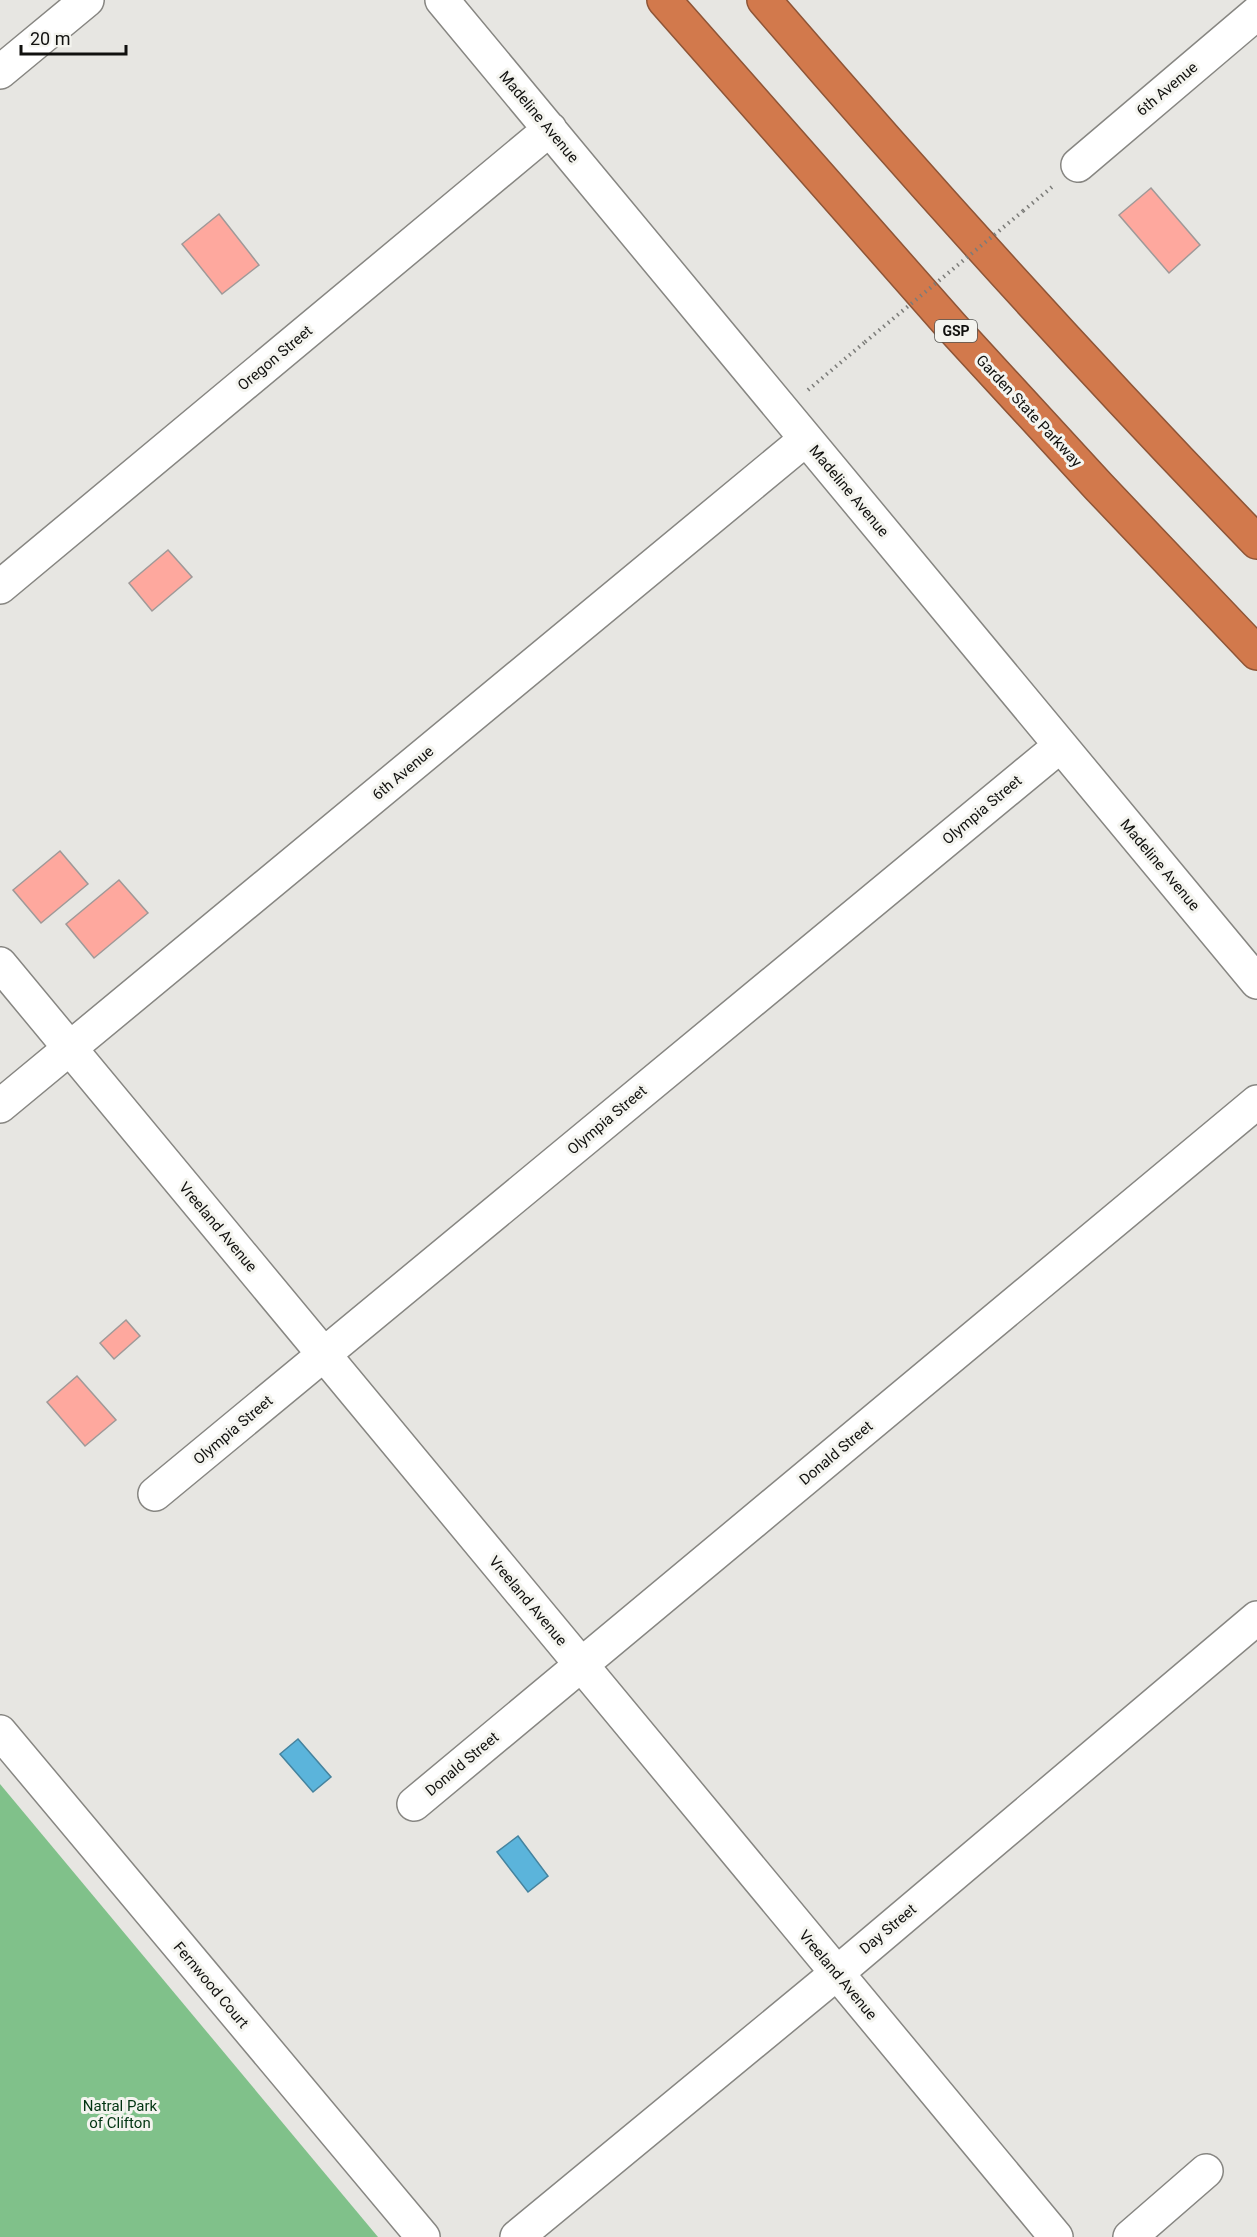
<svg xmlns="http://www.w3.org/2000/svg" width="1257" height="2237" font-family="Roboto,sans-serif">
<rect width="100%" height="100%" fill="#e7e6e2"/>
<path fill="#80c18a" d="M0 1784 378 2237H0Z"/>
<path fill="#5bb4db" stroke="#45839e" stroke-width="1.5" d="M298 1739 331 1777 313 1792 280 1754Z
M518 1836 548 1876 528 1892 497 1852Z"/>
<path fill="#fea89e" stroke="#9f9998" stroke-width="1.5" d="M1151 188 1200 245 1169 273 1119 215Z
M219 214 259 265 222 294 182 244Z
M168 550 192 577 152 611 129 583Z
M60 851 88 884 41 923 13 890Z
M119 880 148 913 94 958 66 924Z
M126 1320 140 1336 114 1359 100 1343Z
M77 1376 116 1420 85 1446 47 1402Z"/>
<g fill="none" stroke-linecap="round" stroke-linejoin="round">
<g stroke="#878682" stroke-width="36">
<path id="street" d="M442 0 1257 982
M0 72 87 0
M1078 165 1257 13
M0 587 550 129
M0 964 1056 2237
M0 1106 806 439
M155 1494 1060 746
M0 1732 423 2237
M414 1804 1257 1102
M517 2237 837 1973 1257 1618
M1130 2237 1206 2171"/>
</g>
<g stroke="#8e5537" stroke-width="36">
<path id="highway" d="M664 0 952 327 1099 487 1257 653
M764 0C923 185 1087 366 1257 542"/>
</g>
<path stroke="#7c7c79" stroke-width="4" stroke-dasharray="1.5 4.5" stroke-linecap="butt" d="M1023 211 1052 187
M808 390 865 342"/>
<use href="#street" stroke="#fff" stroke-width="33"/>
<use href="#highway" stroke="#d2794c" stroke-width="33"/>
<path stroke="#7c7c79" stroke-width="4" stroke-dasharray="1.5 4.5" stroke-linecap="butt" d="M865 342 1023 211"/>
</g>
<g text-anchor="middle" stroke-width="6" stroke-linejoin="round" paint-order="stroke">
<rect fill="#f4f4ef" stroke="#555552" stroke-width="1.5" x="935" y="320" width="42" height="22" rx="4.5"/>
<g font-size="14" font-weight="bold" fill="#11110f">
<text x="956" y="336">GSP</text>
</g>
<g font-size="15" fill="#11110f" stroke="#f4f4ef">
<text transform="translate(1167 89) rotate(-40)" y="5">6th Avenue</text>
<text transform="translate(539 117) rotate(50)" y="5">Madeline Avenue</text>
<text transform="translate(275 358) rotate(-40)" y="5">Oregon Street</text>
<text transform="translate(1029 411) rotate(47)" y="5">Garden State Parkway</text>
<text transform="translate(849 491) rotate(50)" y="5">Madeline Avenue</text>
<text transform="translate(403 773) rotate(-40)" y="5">6th Avenue</text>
<text transform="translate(982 810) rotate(-40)" y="5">Olympia Street</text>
<text transform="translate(1160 865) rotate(50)" y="5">Madeline Avenue</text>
<text transform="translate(607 1120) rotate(-40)" y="5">Olympia Street</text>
<text transform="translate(218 1227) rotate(50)" y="5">Vreeland Avenue</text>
<text transform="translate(233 1430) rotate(-40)" y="5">Olympia Street</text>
<text transform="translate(836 1453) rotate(-40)" y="5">Donald Street</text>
<text transform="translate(528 1601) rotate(50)" y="5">Vreeland Avenue</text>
<text transform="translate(462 1764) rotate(-40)" y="5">Donald Street</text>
<text transform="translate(888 1929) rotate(-40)" y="5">Day Street</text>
<text transform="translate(838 1975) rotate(50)" y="5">Vreeland Avenue</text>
<text transform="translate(211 1985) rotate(50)" y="5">Fernwood Court</text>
</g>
<g font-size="15" fill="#013411" stroke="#f4f4ef">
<text x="120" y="2111">Natral Park<tspan x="120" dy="17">of Clifton</tspan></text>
</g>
</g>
<path d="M21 45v9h105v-9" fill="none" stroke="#11110f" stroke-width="3"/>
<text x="30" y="45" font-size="18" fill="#11110f" stroke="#f4f4ef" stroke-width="4.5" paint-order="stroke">20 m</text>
</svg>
